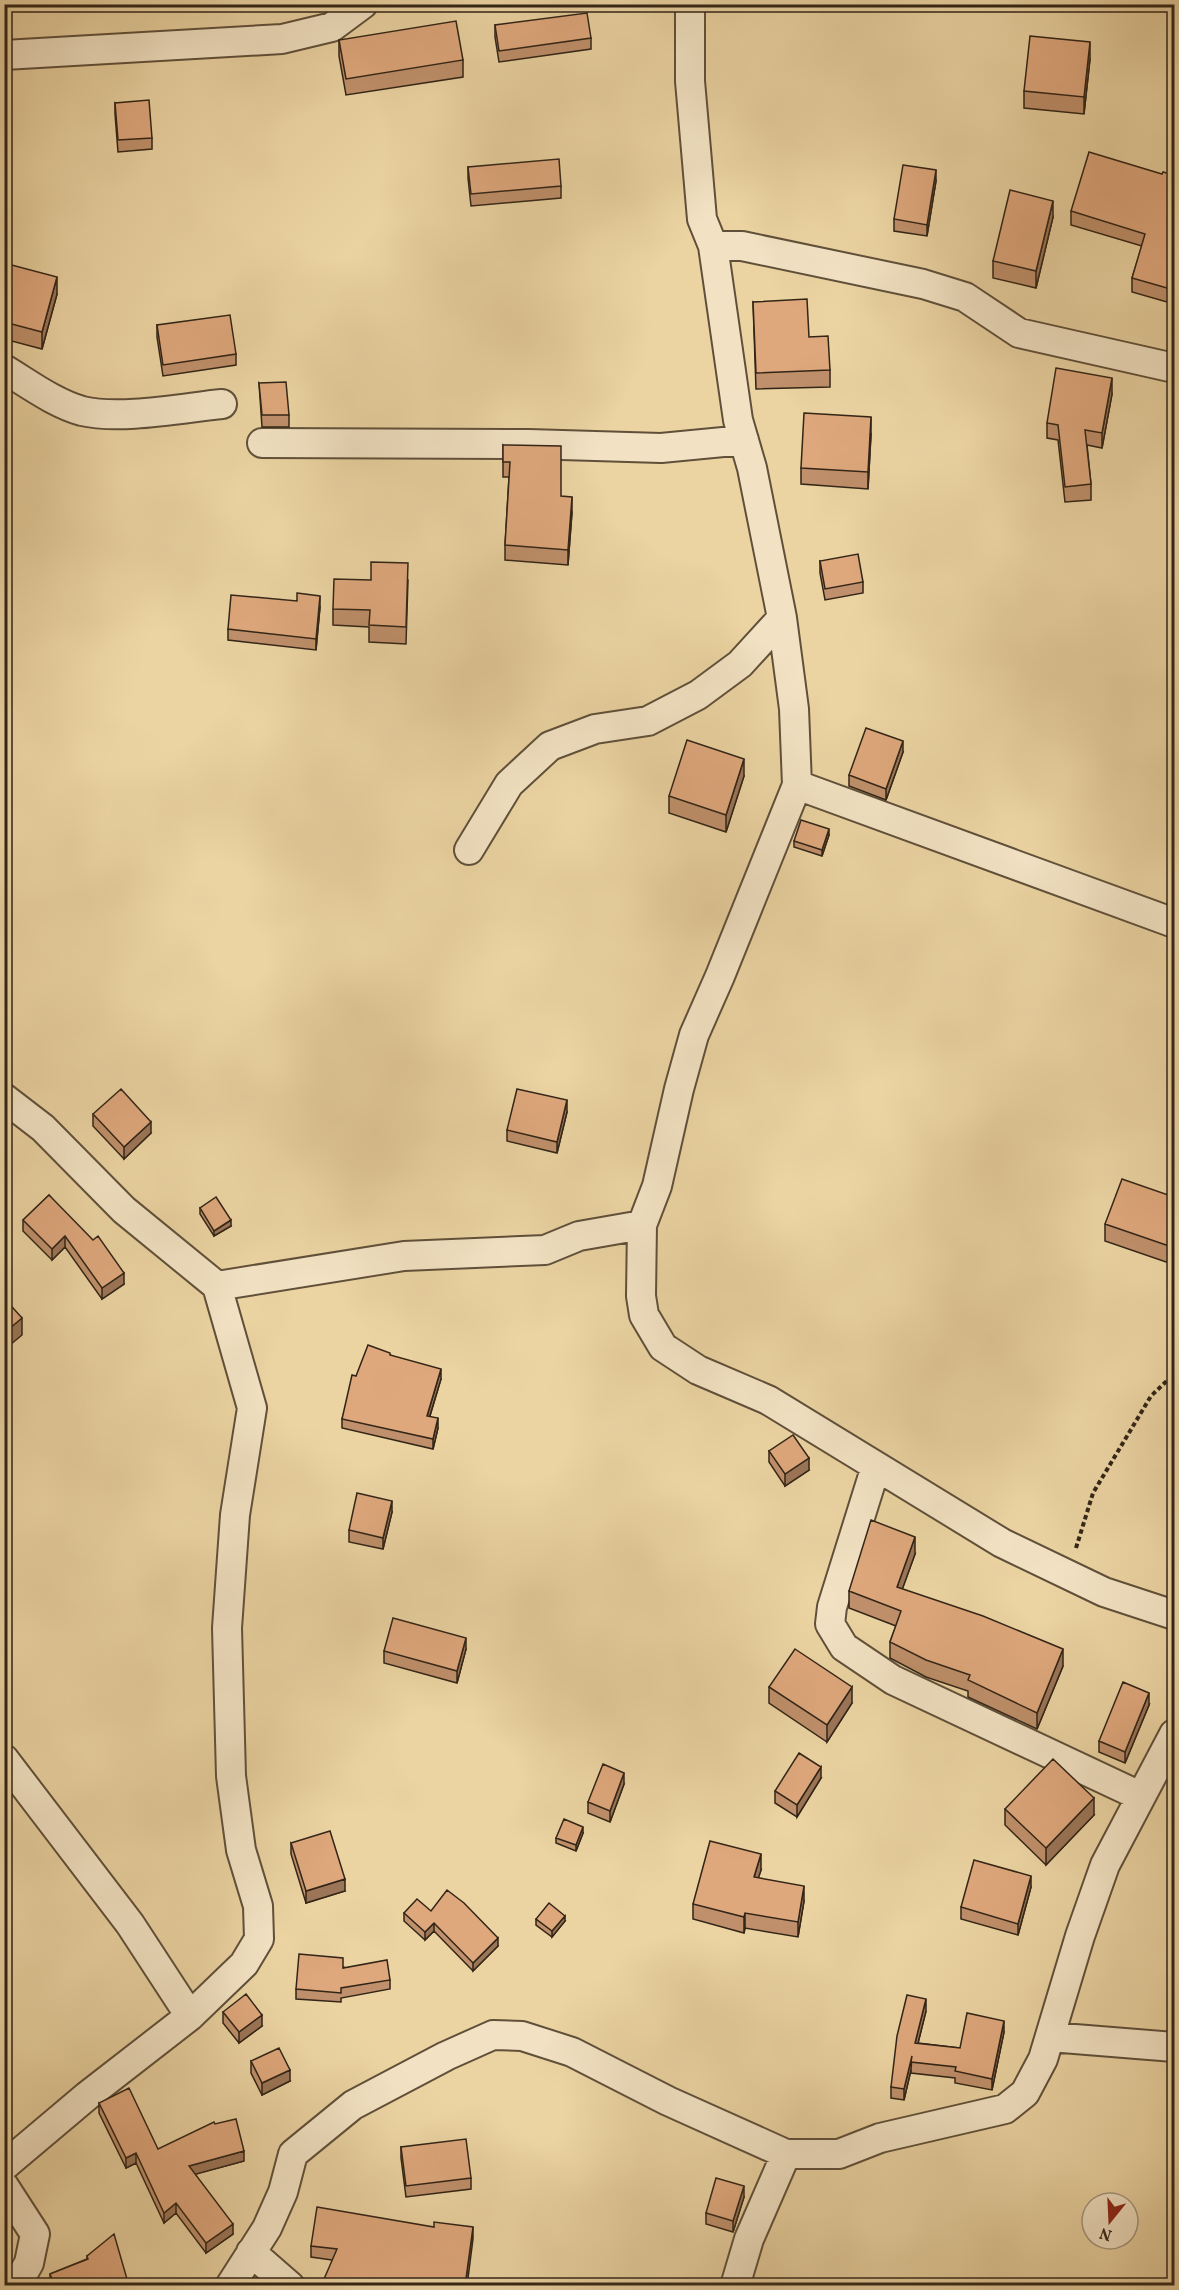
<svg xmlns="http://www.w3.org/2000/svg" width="1179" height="2290" font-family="Vollkorn,serif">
<rect width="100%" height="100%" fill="#ebd3a2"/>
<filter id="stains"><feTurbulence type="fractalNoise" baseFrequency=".00333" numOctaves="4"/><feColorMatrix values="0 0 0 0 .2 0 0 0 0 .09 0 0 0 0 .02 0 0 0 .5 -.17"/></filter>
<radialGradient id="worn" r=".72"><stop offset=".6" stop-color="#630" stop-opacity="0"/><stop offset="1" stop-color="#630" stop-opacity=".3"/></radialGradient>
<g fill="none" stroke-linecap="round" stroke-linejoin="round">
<g stroke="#60503a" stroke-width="32">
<path id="minor" d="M690 4V81L702 219 713 246 738 420 752 468 782 618 794 709 797 785 720 976 694 1035 679 1089 657 1186 642 1225 641 1296 644 1315 663 1347 698 1370 768 1400 1002 1543 1104 1592 1174 1615
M4 55 282 39 332 27 363 4
M713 246H742L923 284 965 297 1019 333 1174 368
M4 369C29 384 54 403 82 411 121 420 182 408 222 404
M262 443 529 444 661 448 744 440
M797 785 1174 923
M469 850 509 784 550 746 595 729 648 721 698 695 740 664 782 618
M4 1098 43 1128 124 1210 217 1286 252 1408 235 1515 227 1628 231 1776 241 1850 258 1906 259 1939 244 1964 190 2016 87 2096 4 2166
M217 1286 404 1256 545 1250 579 1236 642 1225
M876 1466 832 1607 830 1624 844 1647 893 1680 1140 1796
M4 1759 130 1924 190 2016
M1050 2037 1174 2047
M4 2186 35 2234 29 2263 16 2286
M251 2252 290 2286
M230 2286 267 2228 283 2192 293 2154 353 2105 446 2056 493 2035 522 2036 572 2052 668 2101 786 2154H839L880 2138 1005 2109 1025 2093 1043 2059 1080 1936 1105 1865 1174 1734
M735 2286 749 2239 786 2154"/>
</g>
<path stroke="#322517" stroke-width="4" stroke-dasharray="4.5 3" stroke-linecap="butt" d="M1076 1548 1093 1493 1151 1396 1174 1374"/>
<use href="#minor" stroke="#f2e2c3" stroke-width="28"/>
</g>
<path fill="#bf906b" stroke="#322517" stroke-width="1.5" d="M495 25 591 38V49L499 62 495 37Z
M339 40 463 60V77L346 95 339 56Z
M1090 59 1084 114 1024 108V91Z
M115 103 152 138V149L118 152 115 114Z
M468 167 561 186V198L471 206 468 178Z
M1162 174 1174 175V304L1132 292V278L1142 246 1071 225V211Z
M936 181 927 236 894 231V219Z
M1053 217 1036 288 993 278V261Z
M4 263 57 294 42 349 4 339Z
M753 302 809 337 830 370V387L756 389Z
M157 325 236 354V365L163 376 157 337Z
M259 383 289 415V427H262Z
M1112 394 1102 448 1087 445 1091 484V500L1065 502 1058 440 1047 438V423Z
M871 434 868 489 801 484V468Z
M503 445 561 496 572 512 568 565 505 560V545L509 477H503Z
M820 561 863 582V593L825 600 820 573Z
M371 580H408L406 644 369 642V627L333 625V609Z
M320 607 316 650 228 640V629Z
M903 752 886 800 849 786V775Z
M744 776 726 832 669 813V796Z
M829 835 822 856 794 847V841Z
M567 1112 557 1153 507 1141V1130Z
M93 1114 151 1133 124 1159 93 1126Z
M49 1195 124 1284 102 1299 65 1247 52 1260 23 1231V1220Z
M1174 1197 1169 1263 1105 1241V1224Z
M200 1208 231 1226 214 1236 200 1214Z
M390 1355 441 1379 430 1416 438 1428 433 1449 342 1428V1419L356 1376Z
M769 1451 809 1470 785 1486 769 1462Z
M392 1512 383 1549 349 1542V1530Z
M915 1554 902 1589 1063 1666 1037 1729 968 1697V1691L926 1677 890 1658V1642L896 1626 849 1608V1591Z
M466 1649 457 1683 384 1663V1651Z
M769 1687 852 1703 827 1742 769 1703Z
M1149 1705 1125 1763 1099 1752V1741Z
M821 1778 797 1817 775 1803V1791Z
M624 1784 610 1822 588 1813V1802Z
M1005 1809 1094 1815 1046 1865 1005 1825Z
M583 1833 576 1851 556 1843V1838Z
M291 1843 345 1891 306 1903 291 1854Z
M761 1870 758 1878 804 1901 798 1937 745 1928 744 1933 693 1919V1904Z
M1031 1887 1018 1935 961 1919V1907Z
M431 1911 498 1946 473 1971 434 1931 425 1940 404 1921V1913Z
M536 1919 565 1921 552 1937 536 1925Z
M343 1967 390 1980V1989L341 1998V2002L296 1999V1989Z
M926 2011 918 2043 960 2048 1004 2032 992 2090 955 2083V2078L911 2073V2070L904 2100 891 2098V2087Z
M223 2012 262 2026 239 2043 223 2023Z
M251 2061 290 2081 262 2095 251 2073Z
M99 2103 158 2149 244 2161 195 2174 233 2234 206 2253 176 2213 164 2223 136 2163 126 2168 99 2113Z
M401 2147 471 2178V2189L406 2197 401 2158Z
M744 2197 733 2232 706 2224V2213Z
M473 2239 332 2260 311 2257V2246Z
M87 2256 127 2286H50V2274L87 2259Z"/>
<path fill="#9b7557" stroke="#322517" stroke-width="1.5" d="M1090 42V59L1084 114V97Z
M936 170V181L927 236V225Z
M1053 201V217L1036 288V271Z
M57 277V294L42 349V332Z
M1112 378V394L1102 448V433Z
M871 417V434L868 489V472Z
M572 497V512L568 565V550Z
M320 596V607L316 650V639Z
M903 741V752L886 800V789Z
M744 759V776L726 832V815Z
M829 829V835L822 856V850Z
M567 1100V1112L557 1153V1142Z
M151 1122V1133L124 1159V1147Z
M231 1220V1226L214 1236V1231Z
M1174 1229V1246L1169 1263V1246Z
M65 1236V1247L52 1260V1249Z
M124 1273V1284L102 1299V1288Z
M22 1318V1335L4 1350V1333Z
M441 1369V1379L427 1425V1416Z
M438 1418V1428L433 1449V1439Z
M809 1458V1470L785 1486V1474Z
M392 1501V1512L383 1549V1538Z
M915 1537V1554L897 1604V1587Z
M466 1638V1649L457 1683V1671Z
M1063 1649V1666L1037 1729V1713Z
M852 1687V1703L827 1742V1725Z
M1149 1693V1705L1125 1763V1752Z
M821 1767V1778L797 1817V1805Z
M624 1773V1784L610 1822V1811Z
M1094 1798V1815L1046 1865V1848Z
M583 1827V1833L576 1851V1845Z
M761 1854V1870L754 1892V1877Z
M1031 1876V1887L1018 1935V1924Z
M345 1879V1891L306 1903V1891Z
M804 1886V1901L798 1937V1922Z
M745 1913V1928L744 1933V1917Z
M565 1916V1921L552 1937V1931Z
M434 1923V1931L425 1940V1932Z
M498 1938V1946L473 1971V1963Z
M926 1999V2011L915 2055V2043Z
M262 2015V2026L239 2043V2032Z
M1004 2021V2032L992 2090V2079Z
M912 2056 911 2070 904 2100V2089Z
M290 2070V2081L262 2095V2083Z
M244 2151V2161L189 2176V2166Z
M136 2153V2163L126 2168V2158Z
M744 2186V2197L733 2232V2221Z
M176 2203V2213L164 2223V2213Z
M233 2224V2234L206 2253V2243Z
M473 2227V2239L467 2286H465Z
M127 2279V2286H106Z"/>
<path fill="#dea77c" stroke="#322517" stroke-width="1.5" d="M587 13 591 38 499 51 495 25Z
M456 21 463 60 346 79 339 40Z
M1030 36 1090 42 1084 97 1024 91Z
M149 100 152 138 118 140 115 103Z
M1089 152 1162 174 1163 172 1174 175V290L1132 278 1145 234 1071 211Z
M559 159 561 186 471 194 468 167Z
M903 165 936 170 927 225 894 219Z
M1010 190 1053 201 1036 271 993 261Z
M4 263 57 277 42 332 4 322Z
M807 299 809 337 828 336 830 370 756 373 753 302Z
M230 315 236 354 163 365 157 325Z
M1056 368 1112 378 1102 433 1085 430 1091 484 1065 487 1058 425 1047 423Z
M286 382 289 415H262L259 383Z
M804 413 871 417 868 472 801 468Z
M503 445 561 446V496L572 497 568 550 505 545 510 462H503Z
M858 554 863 582 825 589 820 561Z
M371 562 408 563 406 627 369 625 370 610 333 609 334 579 371 580Z
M297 593 320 596 316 639 228 629 231 595 297 601Z
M866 728 903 741 886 789 849 775Z
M687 740 744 759 726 815 669 796Z
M801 820 829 829 822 850 794 841Z
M121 1089 151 1122 124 1147 93 1114Z
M517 1089 567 1100 557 1142 507 1130Z
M1122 1179 1174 1197V1229L1169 1246 1105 1224Z
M49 1195 93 1240 98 1236 124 1273 102 1288 65 1236 52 1249 23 1220Z
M216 1197 231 1220 214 1231 200 1208Z
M4 1298 22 1318 4 1333Z
M368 1345 390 1353V1355L441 1369 427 1416 438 1418 433 1439 342 1419 352 1375 356 1376Z
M793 1435 809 1458 785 1474 769 1451Z
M357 1493 392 1501 383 1538 349 1530Z
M871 1520 915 1537 897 1587 983 1616 1063 1649 1037 1713 968 1680 970 1675 926 1660 890 1642 901 1611 849 1591Z
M393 1618 466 1638 457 1671 384 1651Z
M795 1649 852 1687 827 1725 769 1687Z
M1123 1682 1149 1693 1125 1752 1099 1741Z
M799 1753 821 1767 797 1805 775 1791Z
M1053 1759 1094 1798 1046 1848 1005 1809Z
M603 1764 624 1773 610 1811 588 1802Z
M564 1819 583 1827 576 1845 556 1838Z
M330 1831 345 1879 306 1891 291 1843Z
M710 1841 761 1854 754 1877 804 1886 798 1922 745 1913 744 1917 693 1904Z
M974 1860 1031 1876 1018 1924 961 1907Z
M447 1890 464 1903 498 1938 473 1963 434 1923 425 1932 404 1913 417 1899 431 1911Z
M549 1903 565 1916 552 1931 536 1919Z
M299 1954 343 1958V1968L387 1960 390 1980 341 1988V1993L296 1989Z
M246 1994 262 2015 239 2032 223 2012Z
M907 1995 926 1999 915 2043 960 2048 967 2013 1004 2021 992 2079 955 2071 956 2067 911 2062 912 2056 904 2089 891 2087 897 2036Z
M279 2048 290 2070 262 2083 251 2061Z
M129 2088 158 2149 214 2122 215 2124 236 2119 244 2151 189 2166 233 2224 206 2243 176 2203 164 2213 136 2153 126 2158 99 2103Z
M466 2139 471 2178 406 2186 401 2147Z
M716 2178 744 2186 733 2221 706 2213Z
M317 2207 434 2227V2222L473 2227 465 2286H321L337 2249 311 2246Z
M114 2234 127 2279 106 2286H55L50 2274 88 2259 87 2256Z
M762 2283 770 2286H761Z"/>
<rect width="1179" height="2290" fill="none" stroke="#ebd3a2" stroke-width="24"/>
<rect x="6" y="6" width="1167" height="2278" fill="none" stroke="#322517" stroke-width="3"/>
<rect x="12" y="12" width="1155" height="2266" fill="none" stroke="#322517" stroke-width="1.5"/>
<g transform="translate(1110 2221) rotate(198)"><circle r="28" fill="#f2e2c3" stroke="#a5967e" stroke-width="1.5"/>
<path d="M0-4.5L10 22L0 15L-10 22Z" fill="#8f2418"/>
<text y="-9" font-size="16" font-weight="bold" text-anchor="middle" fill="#322517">N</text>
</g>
<rect width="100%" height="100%" filter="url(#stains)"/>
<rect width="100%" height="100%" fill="url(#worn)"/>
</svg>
